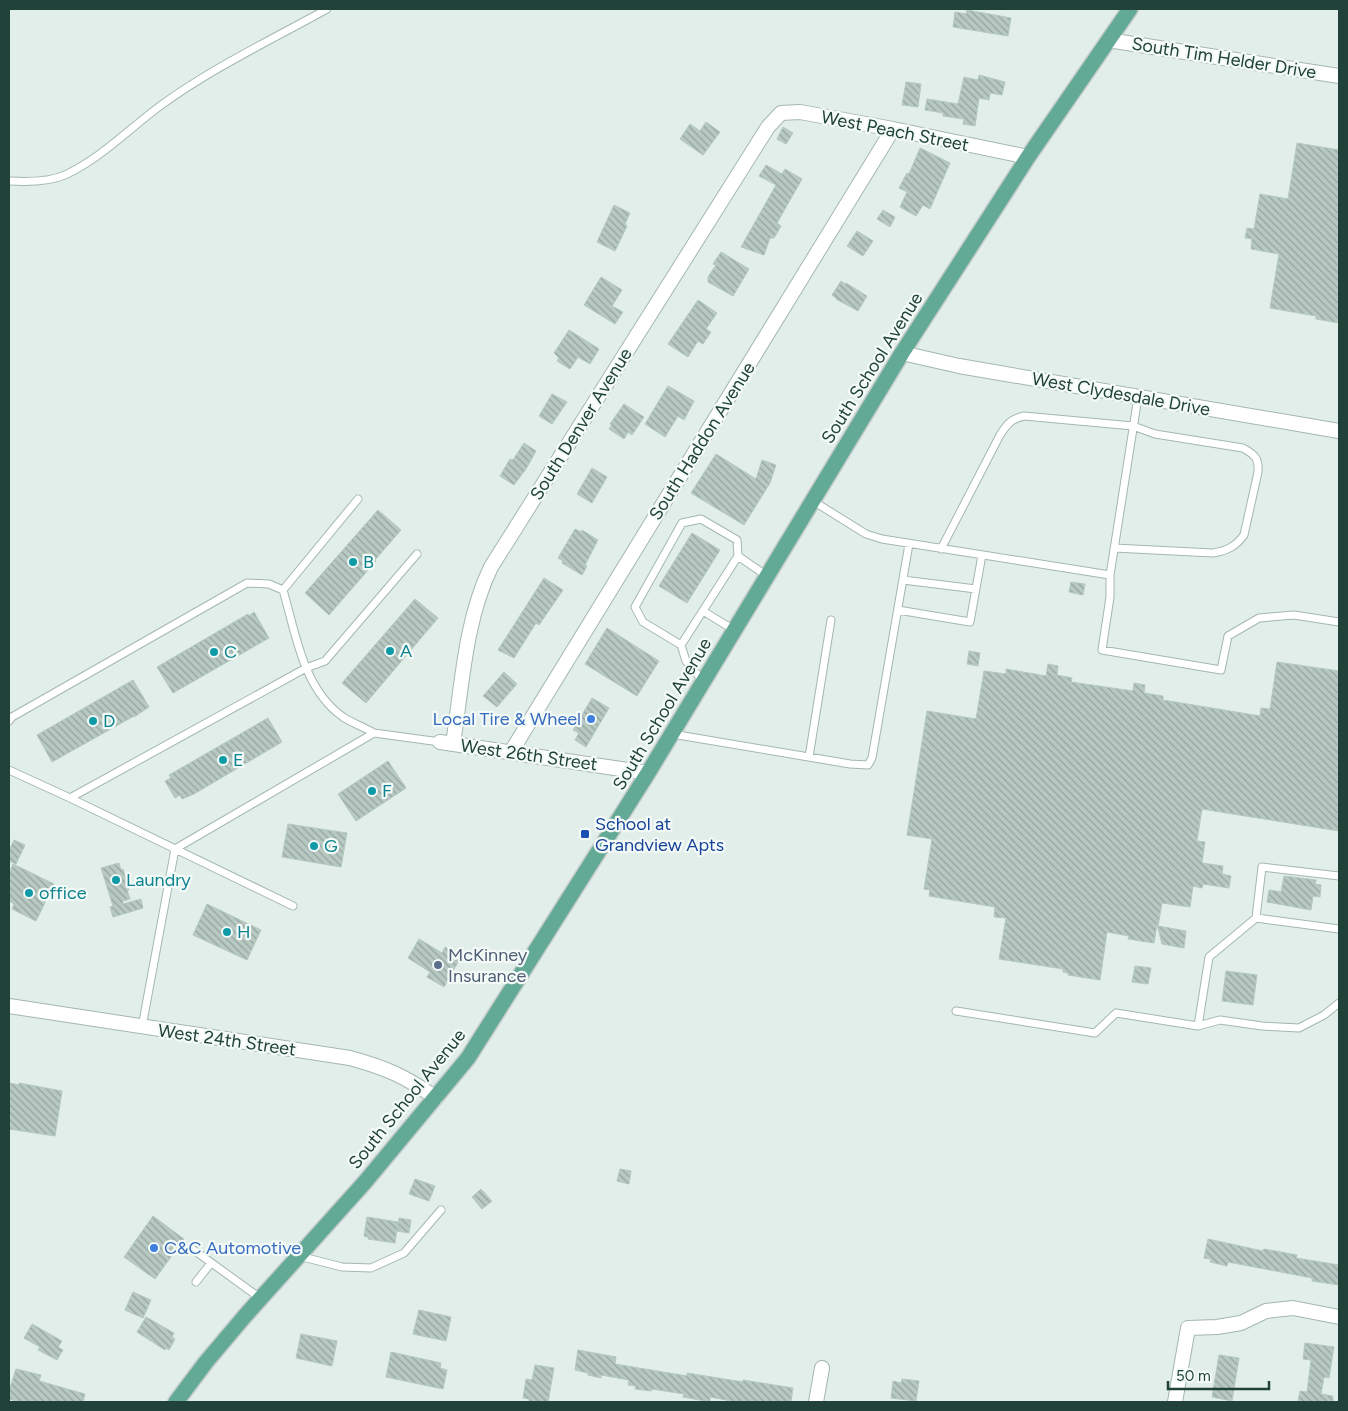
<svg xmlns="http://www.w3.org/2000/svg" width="1348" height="1411" font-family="Figtree,sans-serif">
<defs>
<pattern id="building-back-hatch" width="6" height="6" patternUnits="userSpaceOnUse" patternTransform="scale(1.25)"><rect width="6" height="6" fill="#b7c9c2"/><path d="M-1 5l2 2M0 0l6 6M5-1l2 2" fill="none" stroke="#94a59f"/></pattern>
</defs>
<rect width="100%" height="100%" fill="#e2eee9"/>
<path fill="url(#building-back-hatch)" stroke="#b4c9c0" d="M967 10 1011 18 1008 36 953 27 955 12 966 14Z
M979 75 1005 82 1002 95 990 93 989 100 979 98 975 126 963 124 964 119 943 116V113L925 110 927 99 958 104 964 77 978 80Z
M906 82 921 84 918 107 902 105Z
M706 122 720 132 703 155 680 139 690 124 700 131Z
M783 127 793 133 786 144 777 139Z
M1297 143 1339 150V323L1316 319V316L1270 308 1279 254 1251 249 1252 239 1245 238 1247 228 1254 229 1260 194 1288 199Z
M920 148 950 163 930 209 923 205 916 216 900 207 907 192 899 188 907 173 909 174Z
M766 165 782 174 785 169 802 179 777 223 781 226 774 238H770L764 255 741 247 776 185 759 176Z
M614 205 630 213 625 224 627 226 615 251 597 242Z
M883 210 895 217 890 227 877 219Z
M857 231 873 241 863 256 847 246Z
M721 252 749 269 733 296 708 282V277L716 265 713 264Z
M601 277 622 290 612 306 623 312 615 324 584 305Z
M841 281 845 284 846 283 867 296 858 311 836 299V298L832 295Z
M698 300 717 313 706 329 711 332 703 344 698 341 688 357 668 344Z
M569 330 599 349 590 364 578 357 570 369 557 361 559 358 554 353Z
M668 386 694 401 684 420 678 416 665 437 645 424Z
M552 394 567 402 552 424 539 416Z
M624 404 644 417 632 435 628 432 624 439 609 429 612 425 610 424Z
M524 443 536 451 526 469 514 485 500 476 510 459 513 460Z
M716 454 756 479 762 460 776 465 770 483 744 525 691 493Z
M592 468 607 477 592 503 577 494Z
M378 510 401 530 375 560 376 561 329 615 305 593Z
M575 529 581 532 582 530 598 540 585 565 587 566 582 575 562 563 563 561 558 558Z
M692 533 720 550 687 603 659 586Z
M544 578 563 590 539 625 536 623 514 658 498 650Z
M1071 582 1085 584 1083 595 1069 592Z
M415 599 438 618 366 703 342 683Z
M254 612 269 638 173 693 157 667 248 614 249 616Z
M607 628 659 661 637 696 585 664Z
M969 651 980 653 978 666 967 664Z
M1277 662 1339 671V831L1202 809 1197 841 1205 842 1202 863 1223 866 1222 874 1231 876 1229 888 1203 884 1202 888 1193 886 1190 907 1162 903 1158 926 1186 931 1184 948 1162 944 1157 924 1154 943 1128 939 1129 936 1107 932 1100 980 1068 975V973L1063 972V969L999 959 1006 918 994 917 995 907 929 896 930 890 924 889 932 839 907 835 927 711 976 719 984 671 1006 674V669L1046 676 1048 664 1058 666 1057 675 1072 678 1071 682 1133 691 1134 683 1145 685 1144 693 1163 696V700L1260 716 1261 708 1270 709Z
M504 672 517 684 497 707 483 696Z
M133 680 149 707 134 717V716L52 762 37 735Z
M592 698 609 708 586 747 575 740 579 733 573 730Z
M268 718 282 742 194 794 182 799 180 795 175 798 165 781 171 778 169 775Z
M388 761 406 788 356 821 338 794Z
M288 824 347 833 341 867 282 857Z
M14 840 25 845 16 864 9 861V851Z
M119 863 121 870 123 869 129 890H127L130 899 123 901V904L141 899 143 908 113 917 110 907 113 906 101 868Z
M13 864 54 884 36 921 12 909 14 904 9 901V874Z
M1284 876 1316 880 1315 884 1321 885 1320 897 1313 896 1311 910 1267 902 1269 890 1281 892Z
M207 904 261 930 247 960 193 935Z
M419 939 442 953 445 947 461 957 444 987 427 977 430 972 408 958Z
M1135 966 1151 968 1148 984 1132 982Z
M1226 971 1257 975 1253 1005 1222 1001Z
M9 1083 19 1085V1083L62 1091 55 1136 9 1129Z
M620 1169 631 1171 629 1184 617 1181Z
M415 1179 435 1186 429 1201 409 1194Z
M481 1189 492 1201 482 1209 472 1197Z
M153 1216 184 1239 155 1279 124 1257Z
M367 1217 398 1222 395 1243 368 1239V1237L364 1236Z
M399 1218 411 1220 409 1233 397 1231Z
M1208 1239 1263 1251 1264 1249 1297 1255 1296 1258 1339 1265V1285L1312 1281V1278L1228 1262 1227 1266 1210 1262 1211 1259 1204 1258Z
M133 1292 151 1300 143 1318 125 1310Z
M419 1310 451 1317 446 1341 413 1334Z
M146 1317 174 1333 172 1337 175 1339 169 1350 166 1348 165 1350 137 1332Z
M32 1324 62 1341 58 1347 63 1350 57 1360 38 1350 40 1347 24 1338Z
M301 1334 337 1341 332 1366 296 1358Z
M1305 1343 1334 1347 1329 1378 1324 1377 1321 1394 1333 1396V1402H1298L1300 1391 1307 1392 1311 1360 1303 1359Z
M578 1350 616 1357 615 1364 687 1376V1373L743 1382V1380L793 1388 791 1402H737L710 1397V1402L683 1397 684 1394 652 1389 651 1391 635 1389 636 1386 628 1385 629 1380 601 1375V1378L588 1375V1373L575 1370Z
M391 1352 441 1363 440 1368 447 1370 443 1389 386 1377Z
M1219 1355 1239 1358 1232 1401 1212 1397Z
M535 1365 554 1368 548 1402H529V1399L523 1398 526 1379 532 1380Z
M16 1369 41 1375 39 1381 85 1394 83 1402H19L9 1399V1391Z
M902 1379 919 1381 916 1401 891 1398 893 1381 901 1383Z"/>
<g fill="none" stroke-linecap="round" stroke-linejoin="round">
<g stroke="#a4b7b0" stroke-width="9">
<path id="lane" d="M9 181C26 182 49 182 65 175 100 159 129 129 160 106 212 68 271 40 327 9
M813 501 866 534 882 539 1110 575 1138 397
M941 549 1000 435C1007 424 1011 419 1024 416L1133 426 1155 434 1243 448C1255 455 1259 458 1258 472L1244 535C1236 546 1227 551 1213 553L1114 548
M1110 575V597L1102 650 1221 670 1228 636 1259 618 1294 615 1339 622
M903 580 976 589
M283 590C296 634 303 689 343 717 352 723 364 727 374 733
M898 610 970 622 982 555
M703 611 734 630
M681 645 738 556
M703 681 686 661 681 645 643 622 635 607 682 523 701 519 737 540 738 556 767 576
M9 721 12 717 247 583 269 584 283 590 358 499
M672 734 850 764 868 765 872 758 909 544
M809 757 831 620
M9 770 70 798 293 906
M70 798 306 668 325 661 417 554
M1256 918 1262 867 1339 876
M956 1011 1095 1033 1116 1013 1198 1026 1220 1020 1262 1026 1299 1028 1324 1015 1339 1003
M1198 1026 1209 957 1256 918 1339 929
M142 1027 175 849 374 733 440 742
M191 1248 260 1298
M299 1256 342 1267 371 1268 404 1253 441 1210
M196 1282 211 1263"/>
</g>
<g stroke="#a4b7b0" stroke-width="16">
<path id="street" d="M1108 40 1339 76
M902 353 959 366 1339 431
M440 742 648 773
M453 744C462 686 465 620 491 567L768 127 781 113 800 112 893 129 1028 157
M511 752 893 129
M9 1006 350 1058C386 1068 405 1076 436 1098
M816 1402 822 1368
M1175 1402 1188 1328 1217 1327 1241 1323 1266 1311 1293 1308 1339 1317"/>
</g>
<g stroke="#c1cac7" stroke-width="18">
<path id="primary" d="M176 1402 206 1362 244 1317 365 1182 468 1058 648 773 902 353 1028 157 1130 9"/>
</g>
<use href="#lane" stroke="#fff" stroke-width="7"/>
<use href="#street" stroke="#fff" stroke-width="14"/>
<use href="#primary" stroke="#62a996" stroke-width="15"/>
</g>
<g fill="#0f9aa8" stroke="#f3faf7" stroke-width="2">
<circle cx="353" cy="562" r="5"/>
<circle cx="390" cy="651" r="5"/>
<circle cx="214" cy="652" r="5"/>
<circle cx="93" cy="721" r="5"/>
<circle cx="223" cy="760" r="5"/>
<circle cx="372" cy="791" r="5"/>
<circle cx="314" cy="846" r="5"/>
<circle cx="116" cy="880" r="5"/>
<circle cx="29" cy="893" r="5"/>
<circle cx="227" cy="932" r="5"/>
</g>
<g fill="#3f7fe0" stroke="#f3faf7" stroke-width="2">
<circle cx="591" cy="719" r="5"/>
<circle cx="154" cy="1248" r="5"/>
</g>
<rect fill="#1a4fb4" stroke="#f3faf7" stroke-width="2" x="580" y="829" width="10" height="10" rx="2.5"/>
<circle fill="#5c6f8a" stroke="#f3faf7" stroke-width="2" cx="438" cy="965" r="5"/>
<g text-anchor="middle" stroke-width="4.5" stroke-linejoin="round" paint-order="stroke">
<g font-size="18" fill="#204238" stroke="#f3faf7">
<text transform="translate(1224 58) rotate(9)" y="6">South Tim Helder Drive</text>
<text transform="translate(895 131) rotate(11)" y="6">West Peach Street</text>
<text transform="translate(872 368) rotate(-58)" y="6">South School Avenue</text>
<text transform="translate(1121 394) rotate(10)" y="6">West Clydesdale Drive</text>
<text transform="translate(581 424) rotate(-58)" y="6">South Denver Avenue</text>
<text transform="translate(702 441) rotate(-58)" y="6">South Haddon Avenue</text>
<text transform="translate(662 714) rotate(-59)" y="6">South School Avenue</text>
<text transform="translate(529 755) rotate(8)" y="6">West 26th Street</text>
<text transform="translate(227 1040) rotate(8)" y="6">West 24th Street</text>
<text transform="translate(407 1099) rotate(-51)" y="6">South School Avenue</text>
</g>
<g font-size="18" fill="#0d838f" stroke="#f3faf7" text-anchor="start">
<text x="363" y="568">B</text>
<text x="400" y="657">A</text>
<text x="224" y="658">C</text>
<text x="103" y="727">D</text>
<text x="233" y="766">E</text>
<text x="382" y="797">F</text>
<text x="324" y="852">G</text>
<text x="126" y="886">Laundry</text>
<text x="39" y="899">office</text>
<text x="237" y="938">H</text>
</g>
<g font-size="18" fill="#366cbe" stroke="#f3faf7" text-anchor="end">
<text x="581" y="725">Local Tire &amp; Wheel</text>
<text x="164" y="1254" text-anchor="start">C&amp;C Automotive</text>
</g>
<g font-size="18" fill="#164399" stroke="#f3faf7" text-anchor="start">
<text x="595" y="830">School at<tspan x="595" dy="21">Grandview Apts</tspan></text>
</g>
<g font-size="18" fill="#4e5e75" stroke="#f3faf7" text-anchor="start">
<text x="448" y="961">McKinney<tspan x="448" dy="21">Insurance</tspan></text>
</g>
</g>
<rect width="1348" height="1411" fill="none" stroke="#204238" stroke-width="20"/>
<path d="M1168 1381v8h101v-8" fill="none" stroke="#204238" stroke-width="2.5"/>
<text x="1176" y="1381" font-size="15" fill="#204238" stroke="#f3faf7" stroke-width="4" paint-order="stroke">50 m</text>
</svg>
